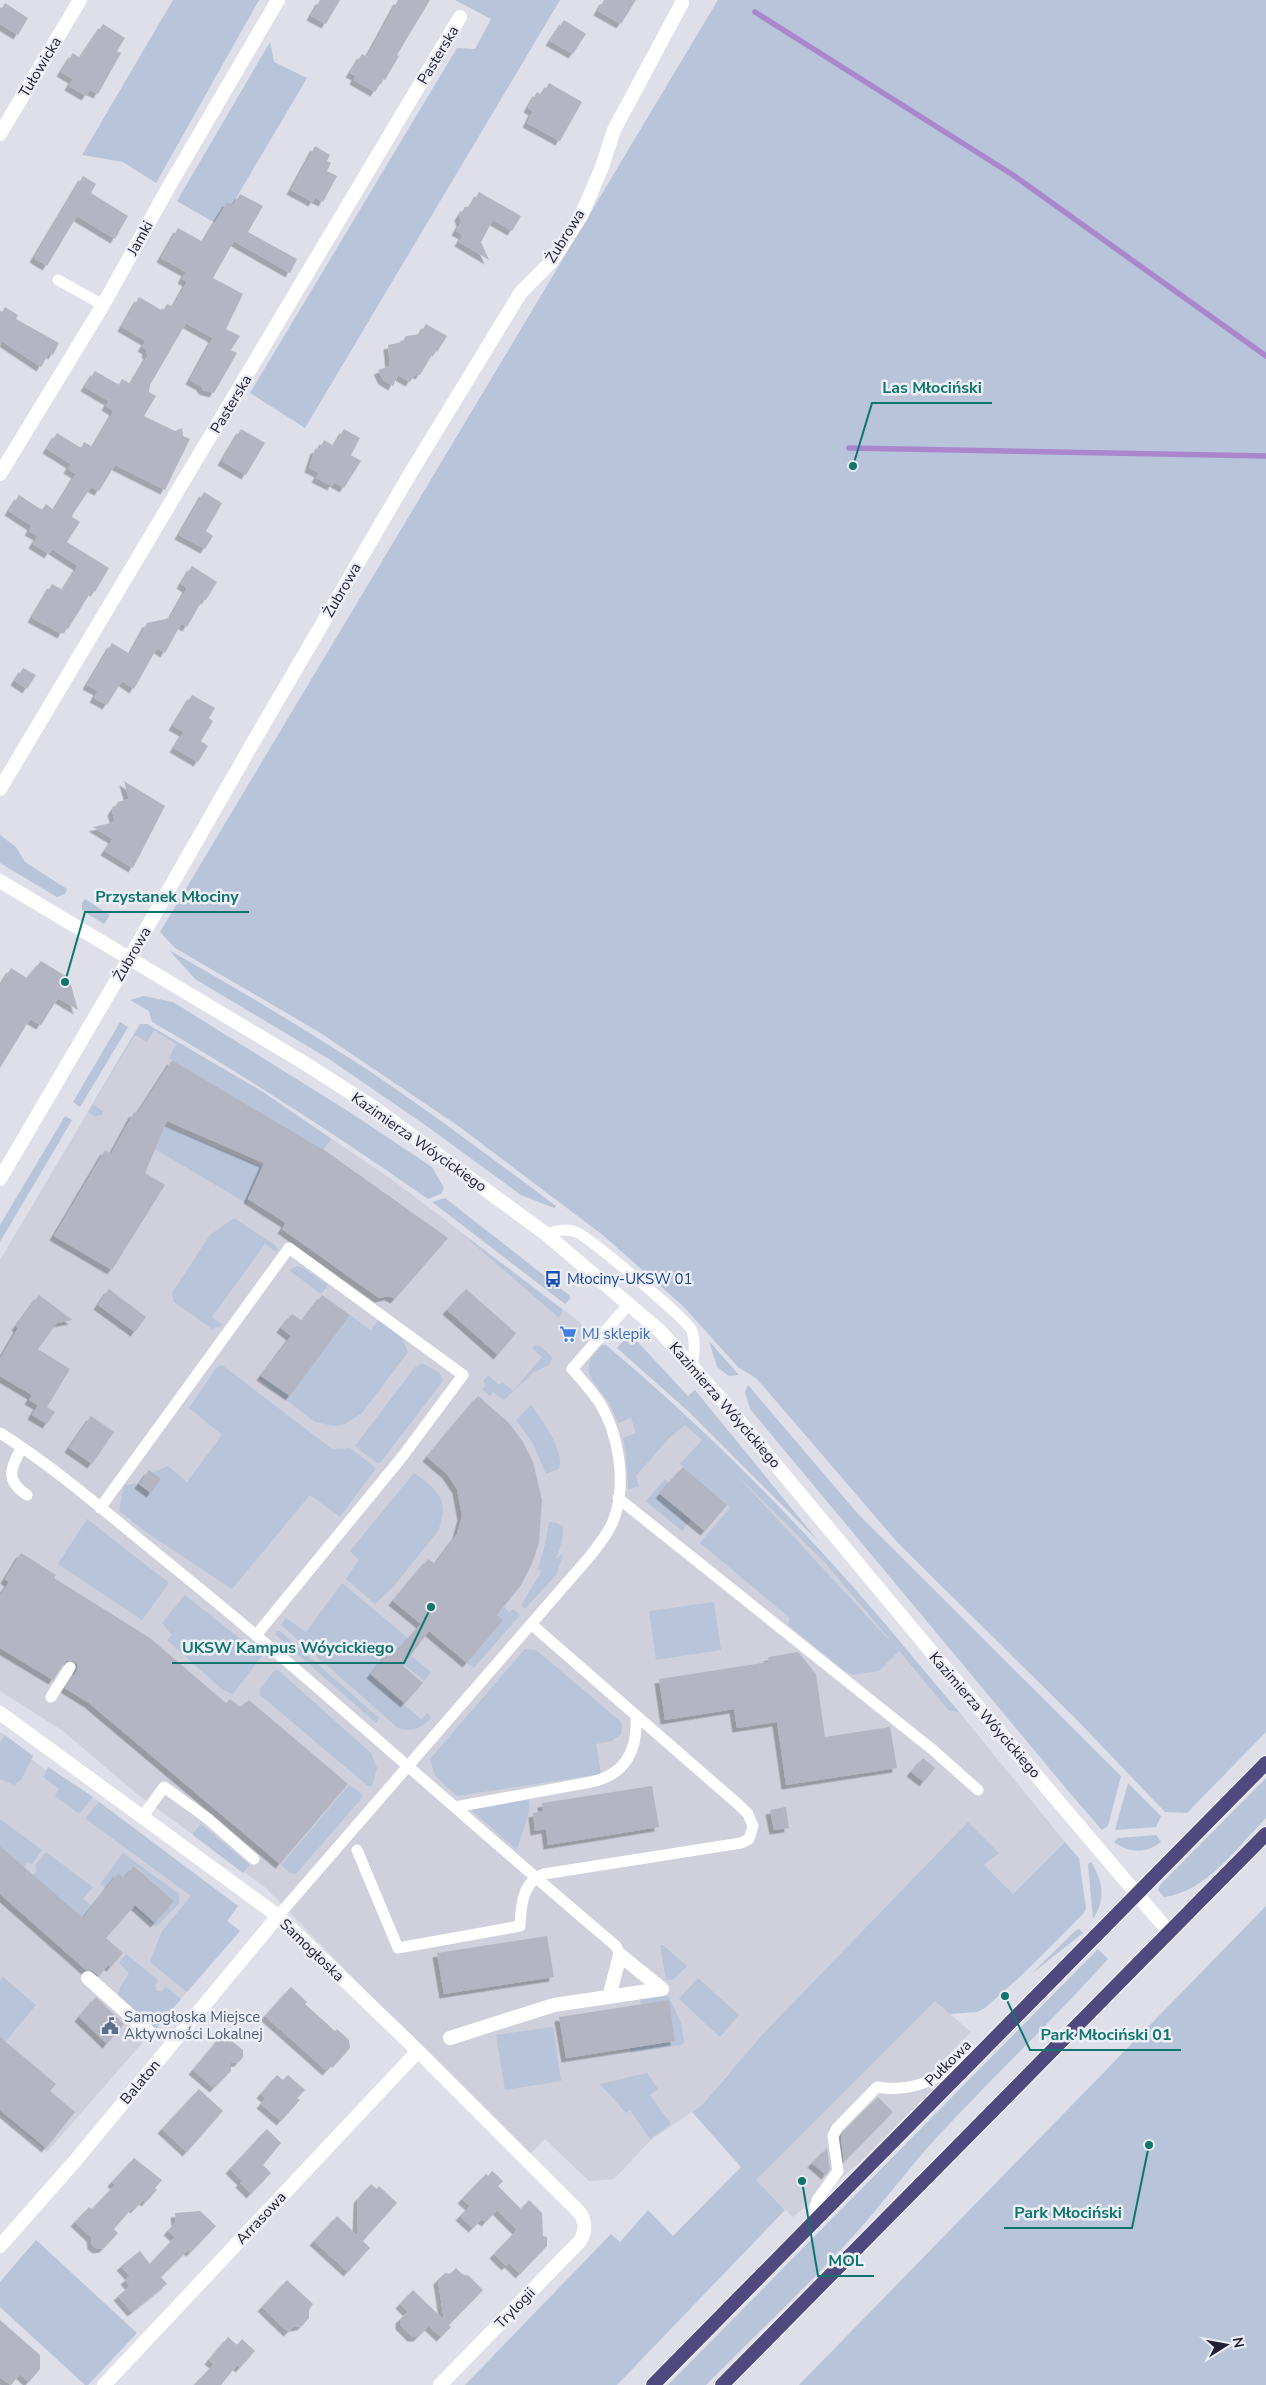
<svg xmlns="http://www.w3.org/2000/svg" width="1266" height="2385" font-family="'Nunito Sans',sans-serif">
<defs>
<filter id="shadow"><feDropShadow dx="-4.5" dy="4.5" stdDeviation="0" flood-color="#0004"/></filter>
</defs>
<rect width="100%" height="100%" fill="#dedfe9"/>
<path fill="#cfd0dc" d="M140 1024H147L263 1092 394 1181 577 1320 674 1416 702 1439 825 1563 948 1710 960 1713 1065 1842 787 2120 728 2074 703 2104 650 2141 614 2179 589 2181 545 2139 530 2154 418 2045 266 1888 137 1794 63 1731 0 1691V1260Z
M0 1732 33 1756 31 1759 46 1770 48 1767 93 1797 238 1906 227 1921 240 1931 47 2152 0 2114Z
M935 2001 971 2032 935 2068 940 2084 859 2163 793 2217 755 2180Z"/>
<path fill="#b7c4d9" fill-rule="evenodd" d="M173 0H259L156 183 123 162 82 155Z
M455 0H560L305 428 250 393 457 48 475 49 491 19Z
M718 0H1266V1732L1187 1813 1165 1812 1075 1718 898 1543 757 1379 738 1367 684 1307 604 1236 457 1125 319 1032 175 948 160 932Z
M270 42 274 62 307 78 232 205 215 223 177 201Z
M0 835 16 847 25 862 67 889 65 894 57 897 0 863Z
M85 899 110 915 104 924 82 910V903Z
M169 950C236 988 303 1028 368 1070 432 1113 494 1160 556 1206L554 1208 521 1195 431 1129 329 1059 195 979Z
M144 996 173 1002 351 1113 432 1167 444 1188 441 1194 428 1199C338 1136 247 1077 152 1022L149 1011 130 1000Z
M120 1022 128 1027 80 1107 73 1102Z
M140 1024H147L263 1092 331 1139 303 1179 313 1144 169 1058 176 1044 154 1030 147 1042 135 1035 93 1104 103 1111 102 1115 95 1116 88 1112Z
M65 1116 72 1120 0 1242V1225Z
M165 1126 263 1167 246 1203 155 1149Z
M445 1198 569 1295 571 1298 565 1304 432 1202Z
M234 1218 275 1245 278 1250 276 1252 265 1244 212 1317 223 1325 212 1329 174 1302 172 1293 210 1235Z
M461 1233 563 1310 559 1318Z
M298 1266 305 1269 328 1285 321 1294 289 1270Z
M350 1315 371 1330 378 1320 402 1338 408 1352 362 1413 345 1424 334 1426 315 1422 259 1379 261 1376 290 1396Z
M625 1339H635L688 1396 695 1390 819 1542 689 1412 617 1348Z
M709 1341 739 1375 729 1376 717 1367Z
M535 1345C541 1345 549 1353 552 1358L549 1365 534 1372 504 1400 493 1392 490 1396 482 1390 486 1385 483 1381 488 1375 499 1385 502 1382 513 1391 542 1357 532 1348Z
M602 1345H606C688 1414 765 1489 837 1569 879 1615 919 1665 960 1713L948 1710 899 1651 879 1671 853 1675 845 1671 788 1625 790 1618 700 1543 730 1508 680 1464 702 1440 685 1425 670 1437 636 1476 639 1487 628 1489 626 1454 623 1438 636 1433 631 1418 618 1423 610 1404 592 1380 588 1369 591 1358ZM733 1471 825 1563 889 1639H888Z
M422 1363 440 1373 443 1381 380 1463H377L355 1446 415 1367Z
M222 1365 332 1449 350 1448 376 1468 340 1517 310 1495 232 1589 149 1534 119 1511 124 1485 139 1484 151 1493 161 1479 152 1473 168 1466 187 1482 222 1435 189 1408 217 1367Z
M748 1385 858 1514 1121 1776 1108 1826 1102 1830 1069 1792 750 1409 745 1392Z
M531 1405C541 1418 566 1453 559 1469L546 1474 532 1442 516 1420Z
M414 1473C438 1490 450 1500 438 1531L393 1587 375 1604 346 1579 359 1560 350 1551Z
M665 1479 669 1483 661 1493 691 1519 682 1531 646 1501Z
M87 1519 169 1583 142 1620 58 1564Z
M549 1522 557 1523 563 1527 562 1541 556 1559 564 1552 556 1575 525 1609 521 1605 542 1571 538 1569 545 1544Z
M342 1583 408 1638 392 1657 388 1654 370 1675 421 1719 428 1713 431 1718C422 1728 411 1733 398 1728L281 1625 286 1618 306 1632Z
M185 1595 262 1656 233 1694 223 1690 167 1640 172 1635 162 1623Z
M714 1602 721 1650 656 1660 649 1611Z
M504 1607 509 1612 513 1609 520 1615 474 1668 467 1663 502 1621 497 1615Z
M277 1631H280L379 1718 376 1723 275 1634Z
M525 1649 536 1650 620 1721 622 1725 621 1734 612 1741 596 1744 601 1774 457 1796 435 1776 430 1759Z
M411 1656 431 1672 424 1681 404 1665Z
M278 1670 371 1753 377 1768 372 1786H368L260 1695V1689L274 1671Z
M5 1735 33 1756 21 1780 14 1785 0 1779V1743Z
M48 1767 93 1797 80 1813H78L55 1796 59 1789 43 1777Z
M1266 1778V1818C1238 1846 1205 1893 1164 1897L1158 1890 1160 1885Z
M1128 1783 1161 1816 1156 1827 1115 1830Z
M349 1785 362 1794V1798L296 1874 290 1873 281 1865Z
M529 1800 530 1809 517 1850 471 1810Z
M99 1802 238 1906 227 1921 240 1931 187 1992 150 1962 162 1931 191 1896 86 1819V1817Z
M0 1819 42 1850 32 1864 27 1863 24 1867 0 1846Z
M968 1822 999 1853 984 1865 1013 1894 1065 1842 1079 1858 1086 1909 1083 1914 1024 1973 985 2008 977 2012 950 2014 935 2001 756 2180 785 2210 617 2385H465L611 2234 620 2242 648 2210 673 2236 741 2167 692 2112 703 2104 763 2034Z
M201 1824 250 1865 243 1873 194 1836 193 1833Z
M1156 1835 1161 1842C1146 1854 1130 1853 1114 1842L1118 1838Z
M46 1852 93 1887 83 1899 92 1906 83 1919 33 1875 37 1871 35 1866Z
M123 1853 179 1894V1903L156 1927 133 1907 135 1905 155 1923 174 1901 135 1866 124 1878 118 1873 106 1888 100 1884Z
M1091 1862C1103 1881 1106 1900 1093 1919L1088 1864Z
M1266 1906V2385H799Z
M1079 1929 1083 1933 1030 1975 1075 1931Z
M660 1945H663L687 1966 674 1979 666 1980Z
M1098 1949 1108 1959C1053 2020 994 2076 938 2136 914 2162 893 2190 870 2217 819 2276 761 2329 706 2385H668Z
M126 1954 158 1980 155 1986 157 1991H162L166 1987 181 1999 154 2031 118 1996 120 1987 129 1973 119 1963Z
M3 1977 36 2005 0 2048V1980Z
M698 1978 739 2015 720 2037 679 1999Z
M662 1996 669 1997 681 2023 684 2042 681 2045 631 2053 630 2048 675 2041 669 2000 641 2005 640 1999Z
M553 2027 561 2081 505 2090 496 2035Z
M647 2073 658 2089 650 2095 671 2124 650 2139 630 2110 626 2113 600 2084Z
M36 2240 137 2333 88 2385H85L0 2307V2282Z"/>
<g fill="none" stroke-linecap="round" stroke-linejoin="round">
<path stroke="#aa87cc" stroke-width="5.5" d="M755 12 1013 175 1266 356
M849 448 1266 456"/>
</g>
<path fill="#b4b5c2" filter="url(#shadow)" d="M320 0H340L326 24 311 16Z
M398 0H430L397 55 399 56 385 80 383 79 375 92 354 80 356 76 350 73 362 54 367 57Z
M604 0H636L621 24 598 11Z
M5 3 28 18 18 35 0 24V11Z
M564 20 586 34 573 54 550 41Z
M103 24 125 38 117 51 121 53 98 94 90 90 86 96 69 86 73 79 61 72 73 53 80 58Z
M549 83 582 102 560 141 527 123 533 111 528 108 537 92 542 95Z
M315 146 330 155 327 161 331 163 327 171 337 176 323 202 315 198 313 202 291 190Z
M83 176 96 184 91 193 128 216 115 239 77 216 47 266 34 258Z
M479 192 521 216 512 231 493 220 481 242 489 260 459 242 463 235 456 231 461 222 459 216 465 207 471 206Z
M240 194 263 206 248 232 297 259 290 273 234 241 213 278 243 294 226 329 240 336 231 350 237 353 214 393 203 390 201 386 190 380 213 338 186 323 150 385 149 392 156 396 144 416 175 431 182 428 183 436 190 439 165 490 115 465 99 491 91 487 73 514 72 517 80 522 67 542 109 568 95 592 92 590 68 629 65 628 62 634 32 618 52 584 63 590 78 566 52 549 49 554 33 544 38 536 29 531 32 526 9 511 19 495 42 510 46 504 54 510 76 474 68 469 71 464 47 449 57 433 81 448 84 442 93 447 114 411 106 406 109 401 85 387 95 371 119 385 122 379 131 384 148 355 146 353 147 350 142 347 146 341 122 327 139 297 163 311 167 304 173 307 187 282 182 279 186 272 161 258 178 228 203 242 227 202 233 205Z
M5 307 18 315 16 319 59 343 53 355 49 353 41 367 2 341 0 346V311L2 312Z
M426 324 447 336 437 352 435 350 420 375 416 373 410 382 398 375 393 386 383 380 378 370 390 366 388 345 402 342 406 336 420 334Z
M241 429 265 443 246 475 222 461Z
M344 429 360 438 351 455 361 461 344 488 334 482 332 486 316 478 319 473 309 468 315 449 320 448 324 440 334 446Z
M204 492 222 503 206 531 213 536 205 549 179 535Z
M192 566 217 582 206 600 203 599 187 627 181 624 165 653 157 648 134 689 122 681 107 705 94 698 98 691 87 685 112 643 130 654 147 623 170 618 187 588 181 584Z
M23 668 36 675 27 689 15 681Z
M192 695 215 708 209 718 213 721 201 741 208 746 198 762 174 748 184 732 173 726Z
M124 781 165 806 133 868 105 851 113 839 93 827 115 822 112 811 118 802 129 799Z
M41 961 69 978 78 1010 58 998 41 1025 30 1019 0 1068V986L11 968 27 978Z
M172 1060 327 1152 448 1238 395 1299 389 1296 379 1298 282 1229 286 1223 248 1199 264 1163 167 1121 145 1173 165 1185 112 1270 54 1236 105 1150 111 1154 134 1112 137 1114Z
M109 1289 146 1317 135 1332 98 1305Z
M466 1289 516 1333 498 1355 447 1310Z
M39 1295 73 1320 57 1323 38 1349 70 1369 47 1407 55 1412 47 1424 32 1415 38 1405 29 1400 32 1395 0 1376V1359L18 1328 16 1326Z
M322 1295 350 1315 290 1396 261 1376 291 1336 281 1328 292 1314 302 1321Z
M478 1396 509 1423 523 1442 533 1462 542 1500 539 1543 532 1564 521 1585 497 1615 503 1620 467 1663 429 1631 403 1666 423 1683 405 1703 371 1674 388 1653 392 1657 421 1624 393 1601 428 1559 435 1564 457 1534 462 1516 457 1489 447 1474 427 1457Z
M91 1416 114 1432 92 1464 69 1448Z
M683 1467 727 1505 705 1531 660 1494Z
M149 1470 161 1479 151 1493 139 1484Z
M21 1553 56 1575 54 1578 150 1638 226 1703 230 1699 240 1707 249 1700 348 1784 280 1864 89 1703 65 1688 77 1671V1664L74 1661H66L53 1680 0 1648V1596L9 1582 5 1579Z
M798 1652 816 1674 825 1737 890 1727 897 1768 786 1785 777 1722 737 1728 734 1709 665 1720 659 1679 769 1662 768 1657Z
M923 1758 935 1768 924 1782 911 1772Z
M652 1786 659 1827 548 1845 546 1829 535 1831 533 1813 543 1811 542 1803Z
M786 1807 789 1828 774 1830 770 1810Z
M0 1846 83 1918 118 1873 124 1878 134 1866 174 1901 155 1923 135 1905 106 1938 123 1953 111 1967 108 1965 99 1976 93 1971 86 1970 0 1894Z
M547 1936 554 1977 444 1994 437 1953Z
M291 1987 307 2002 305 2004 335 2031 337 2029 349 2040 350 2048 337 2063 335 2062 327 2071 265 2016Z
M96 1997 124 2024 107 2044 79 2017Z
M669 2000 675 2041 566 2058 559 2017Z
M223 2034 243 2050V2057L239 2062 231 2063V2071L214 2088 193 2070Z
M0 2037 56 2084 50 2091 75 2112 46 2148 0 2110Z
M277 2075 283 2080 288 2075 305 2090 297 2098 300 2100 281 2121 261 2104 266 2098 261 2094Z
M199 2089 223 2111 187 2152 162 2129Z
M878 2097 893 2112 844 2162 841 2137 843 2132Z
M267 2129 281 2143 263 2165 271 2173 251 2194 240 2183 242 2181 230 2169Z
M827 2148 830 2169 826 2175 812 2163Z
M134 2158 162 2180 155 2188 157 2190 146 2202 143 2200 135 2209 133 2207 114 2229 118 2233 104 2248 97 2249 92 2245 91 2237 75 2222 89 2207 92 2209 115 2185 112 2182Z
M492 2171 503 2181 498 2186 521 2209 529 2200 542 2213 543 2236 547 2237V2246L520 2274 509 2263 506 2266 494 2254 517 2230 497 2210 486 2222 482 2219 473 2228 460 2216 470 2206 462 2199 486 2174 488 2176Z
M371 2184 377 2189 379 2186 397 2203 363 2241 370 2248 348 2272 314 2241 337 2216 357 2235 358 2199Z
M200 2211 216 2226 191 2252 188 2250 161 2277 167 2284 132 2312 118 2296 130 2286 125 2280 130 2276 121 2266 140 2251 150 2264 175 2237 168 2231 176 2222 175 2213Z
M456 2268 462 2274 469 2276 483 2290 449 2325 451 2327 441 2337 429 2326 418 2337H412L400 2325V2319L408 2312 400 2304 413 2290 444 2320 438 2280 445 2273 450 2274Z
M287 2280 313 2304 309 2310V2318L302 2326 293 2327 288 2332 262 2307Z
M0 2320 40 2355V2369L29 2382 20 2374 11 2385 0 2377Z
M228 2337 237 2345 242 2339 255 2351 240 2368 237 2365 221 2385H194L214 2364 209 2360Z"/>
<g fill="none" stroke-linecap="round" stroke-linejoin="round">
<g stroke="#fff" stroke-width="16">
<path id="trunk" d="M653 2385 1266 1763
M722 2385 1266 1834"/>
</g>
<path stroke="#fff" stroke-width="11" d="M58 280 103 305
M546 1234C556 1231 566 1228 576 1232 590 1238 687 1319 692 1331 696 1343 694 1353 692 1365
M0 1433C59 1470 111 1517 166 1561 320 1685 465 1819 616 1946L620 1955
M22 1447C11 1467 4 1480 27 1495
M618 1498 933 1750 978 1790
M100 1508 289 1248 463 1375 402 1457 257 1634
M51 1697 70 1667
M455 1807 591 1782C626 1775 638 1750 636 1716
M143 1816 164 1787 207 1818 254 1859
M357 1850 398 1948 520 1926C521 1906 522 1882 544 1874L741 1843 749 1839 753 1826 748 1814 739 1805 531 1624
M278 1916 591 1555C600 1543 610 1531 615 1516 626 1482 619 1436 601 1405 593 1392 582 1380 572 1369L629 1304
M811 2225 817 2200 838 2171 833 2136 837 2128 877 2087C916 2094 937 2076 970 2061"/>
<path stroke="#fff" stroke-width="14" d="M88 1978 151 2034
M609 1997 620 1955 662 1989
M450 2038 554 2005 662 1989"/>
<path stroke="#fff" stroke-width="14" d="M0 134 80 0
M0 474 103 305 168 188 278 0
M0 789 460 17
M129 959 255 739 410 474 521 292 551 262 581 216 602 167 614 130 682 3
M0 1713 278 1916 418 2051 580 2213C586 2223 586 2231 580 2241L440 2385
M0 2246 75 2161 278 1916
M104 2385 418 2051"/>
<path stroke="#fff" stroke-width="14" d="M0 881 306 1064 373 1107 546 1234 660 1331 721 1399 929 1649 1169 1932
M0 1179 129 959"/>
<use href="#trunk" stroke="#4f497f" stroke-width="14"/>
</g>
<defs>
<g id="bus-bare" transform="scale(1.35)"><path d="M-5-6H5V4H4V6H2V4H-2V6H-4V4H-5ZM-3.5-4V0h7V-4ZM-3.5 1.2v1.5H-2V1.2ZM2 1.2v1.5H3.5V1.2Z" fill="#1a4fb4" stroke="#eeeff6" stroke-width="2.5" paint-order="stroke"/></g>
<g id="supermarket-bare" transform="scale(1.35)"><path d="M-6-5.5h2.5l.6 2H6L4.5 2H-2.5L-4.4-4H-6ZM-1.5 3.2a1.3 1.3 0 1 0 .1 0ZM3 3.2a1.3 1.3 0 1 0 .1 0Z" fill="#3f7fe0" stroke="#eeeff6" stroke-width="2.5" paint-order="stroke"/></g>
<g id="civic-bare" transform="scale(1.35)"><path d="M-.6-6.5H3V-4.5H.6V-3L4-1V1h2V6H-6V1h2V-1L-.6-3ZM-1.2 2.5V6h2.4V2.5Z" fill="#5c6f8a" stroke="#eeeff6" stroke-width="2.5" paint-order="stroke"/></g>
</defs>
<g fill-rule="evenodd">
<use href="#bus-bare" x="553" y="1279"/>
<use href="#supermarket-bare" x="568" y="1334"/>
<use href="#civic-bare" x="110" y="2026"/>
</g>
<g text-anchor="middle" stroke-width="5" stroke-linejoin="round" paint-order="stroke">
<g font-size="15" fill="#222037" stroke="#eeeff6">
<text transform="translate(438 55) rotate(-59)" y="5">Pasterska</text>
<text transform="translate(40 67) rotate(-59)" y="5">Tułowicka</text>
<text transform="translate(565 236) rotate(-58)" y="5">Żubrowa</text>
<text transform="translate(140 238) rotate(-61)" y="5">Jamki</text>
<text transform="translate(231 404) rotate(-59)" y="5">Pasterska</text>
<text transform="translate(342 590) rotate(-60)" y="5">Żubrowa</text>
<text transform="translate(132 954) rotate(-60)" y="5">Żubrowa</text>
<text transform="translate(419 1142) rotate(35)" y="5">Kazimierza Wóycickiego</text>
<text transform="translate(725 1405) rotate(49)" y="5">Kazimierza Wóycickiego</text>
<text transform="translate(985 1715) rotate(49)" y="5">Kazimierza Wóycickiego</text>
<text transform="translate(312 1950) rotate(44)" y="5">Samogłoska</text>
<text transform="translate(948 2063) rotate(-45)" y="5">Pułkowa</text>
<text transform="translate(140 2082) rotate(-50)" y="5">Balaton</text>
<text transform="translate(261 2218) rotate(-47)" y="5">Arrasowa</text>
<text transform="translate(515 2308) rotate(-46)" y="5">Trylogii</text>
</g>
<g font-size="15" fill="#164399" stroke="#eeeff6" text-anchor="start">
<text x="567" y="1284">Młociny-UKSW 01</text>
</g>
<g font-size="15" fill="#366cbe" stroke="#eeeff6" text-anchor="start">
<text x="582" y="1339">MJ sklepik</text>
</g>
<g font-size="15" fill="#4e5e75" stroke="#eeeff6" text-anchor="start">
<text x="124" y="2022">Samogłoska Miejsce<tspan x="124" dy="17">Aktywności Lokalnej</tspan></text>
</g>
</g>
<path fill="none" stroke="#0f766e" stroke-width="2" d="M853 466L872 403H992M65 982L85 912H249M431 1607L404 1663H172M1005 1996L1030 2050H1181M1149 2145L1132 2228H1004M802 2181L818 2276H874"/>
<g fill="#0f766e" stroke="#eeeff6" stroke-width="2">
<circle cx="853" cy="466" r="5"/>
<circle cx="65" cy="982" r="5"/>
<circle cx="431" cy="1607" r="5"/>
<circle cx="1005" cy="1996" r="5"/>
<circle cx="1149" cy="2145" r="5"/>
<circle cx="802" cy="2181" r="5"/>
</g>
<g font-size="16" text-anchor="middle" font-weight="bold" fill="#0f766e" stroke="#eeeff6" stroke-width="5" stroke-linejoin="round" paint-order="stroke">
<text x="932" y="393">Las Młociński</text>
<text x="167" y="902">Przystanek Młociny</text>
<text x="288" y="1653">UKSW Kampus Wóycickiego</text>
<text x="1106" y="2040">Park Młociński 01</text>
<text x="1068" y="2218">Park Młociński</text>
<text x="846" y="2266">MOL</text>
</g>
<g transform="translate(1226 2345) rotate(79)" stroke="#eeeff6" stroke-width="4" paint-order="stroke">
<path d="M0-4L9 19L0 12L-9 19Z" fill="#222037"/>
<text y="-8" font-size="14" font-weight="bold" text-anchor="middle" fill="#222037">N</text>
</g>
</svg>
